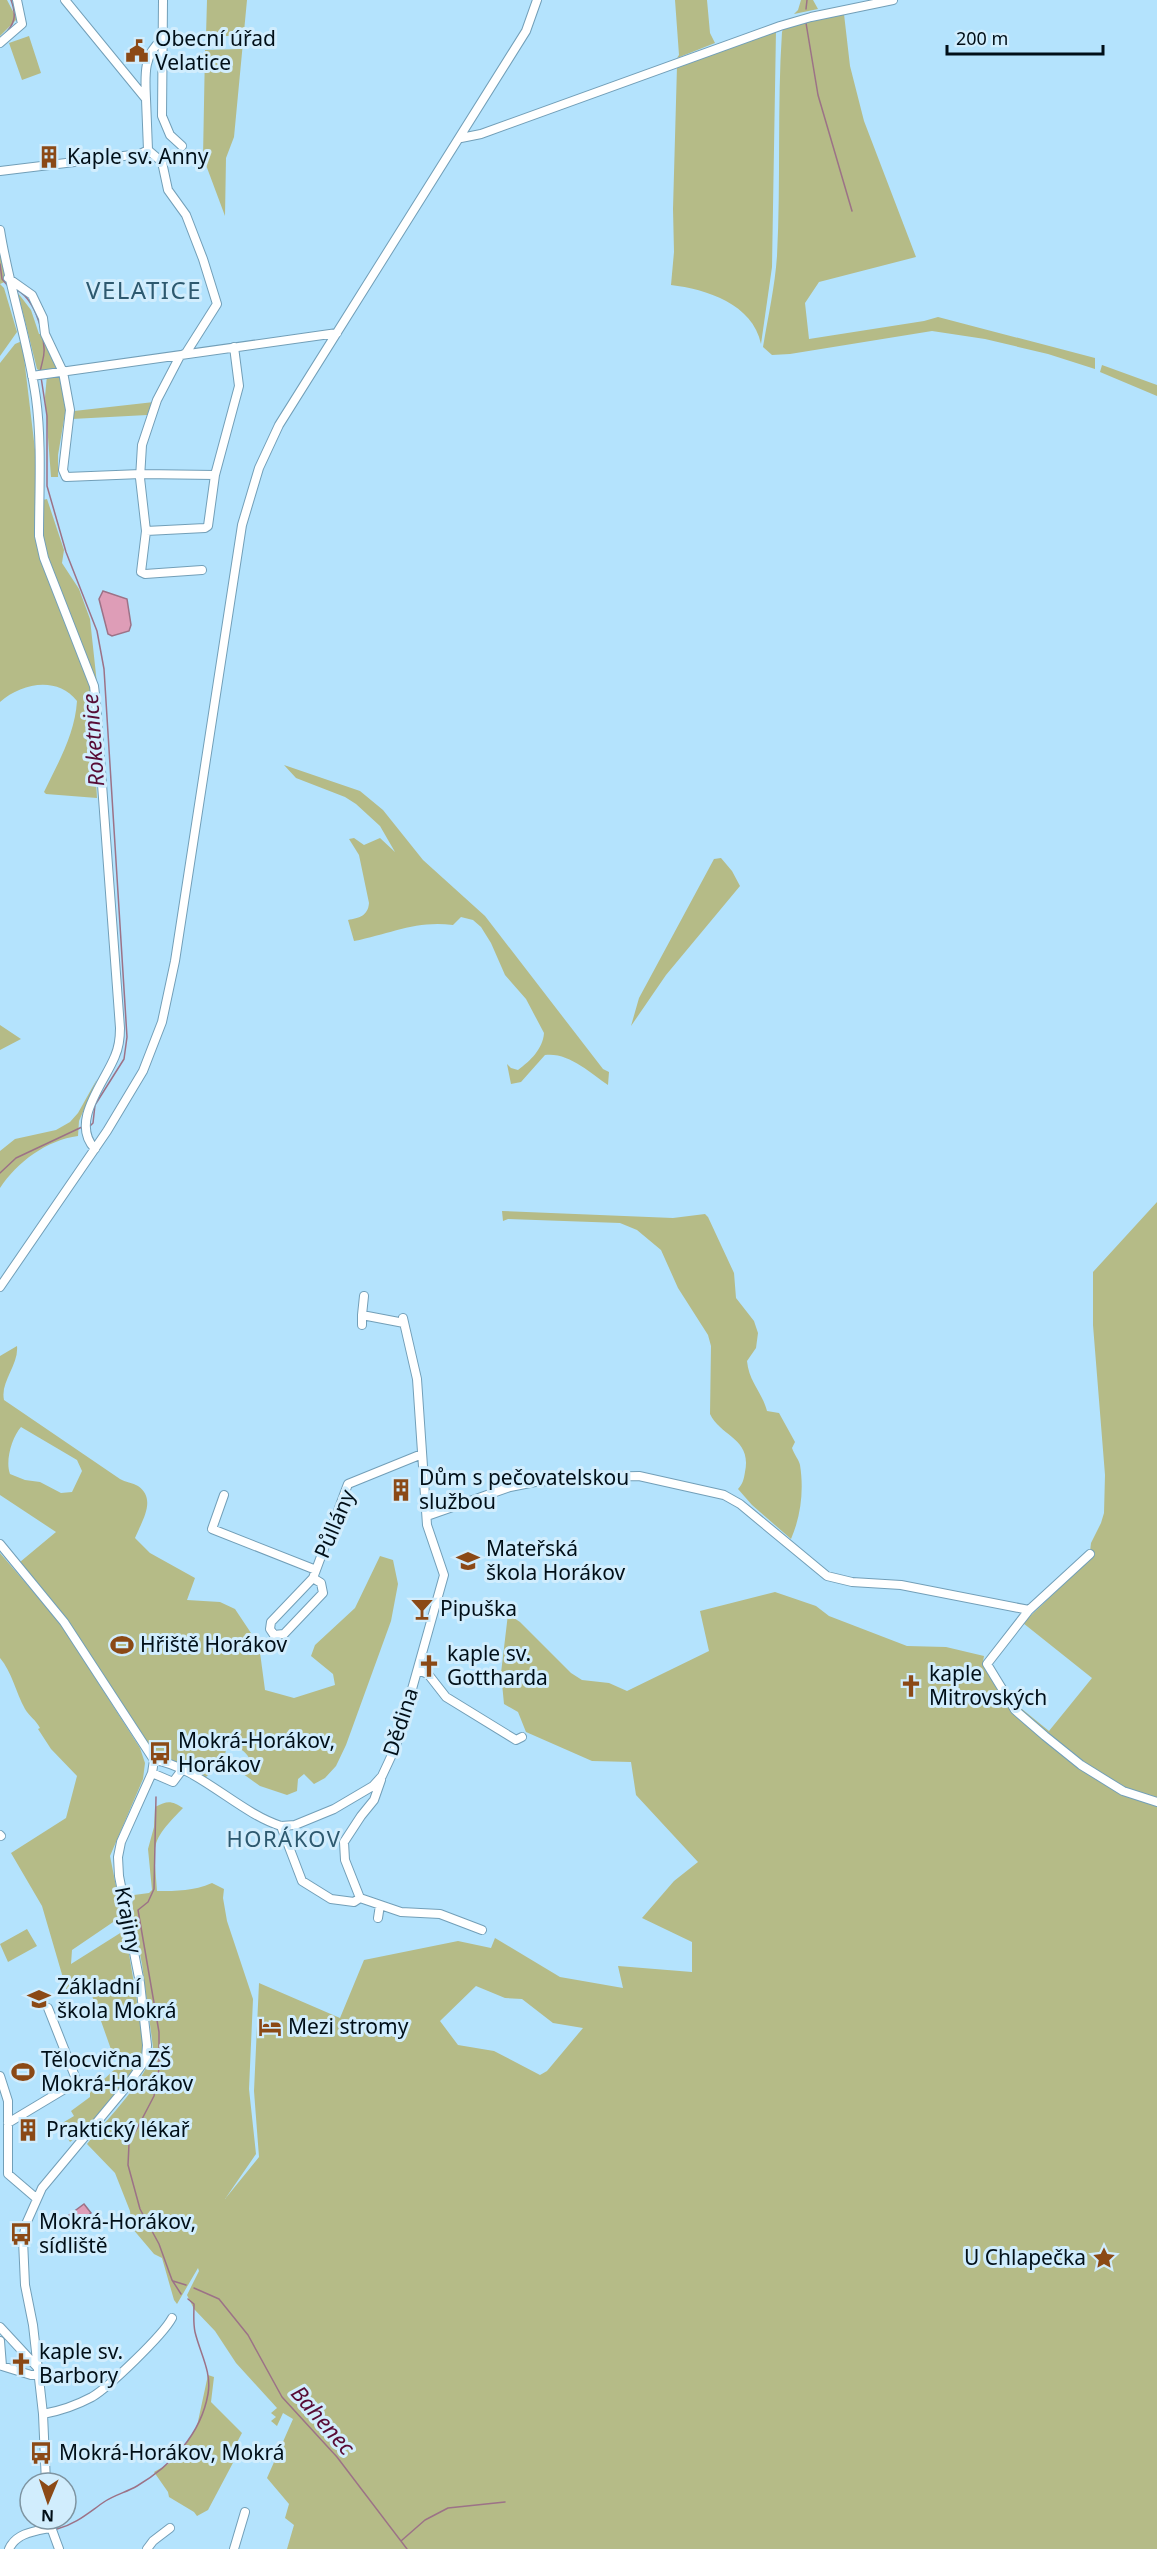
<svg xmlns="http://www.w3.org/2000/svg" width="1157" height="2549" font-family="'Noto Sans',sans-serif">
<rect width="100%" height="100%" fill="#b4e3fd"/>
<path fill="#b5bb87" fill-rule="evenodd" d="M0 0H7L17 19 0 36Z
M207 0H247L234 137 226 158 225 216 203 157 205 50 240 49 241 36H206Z
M675 0H707L710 33 715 43 677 58 679 55Z
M801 0H813L818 9 794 14 798 10Z
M844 14 850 66 864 121 916 257 819 282 805 303 809 339 924 321 938 317 1095 358V369L1048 354 985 339 932 331 790 354 772 355 763 347C768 317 775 286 777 256 781 181 777 107 782 32L784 26 813 19Z
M776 30 772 267 761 344C753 304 706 289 671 285L674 252 673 209 677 66Z
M29 36 41 73 22 80 9 43Z
M0 247 7 281 0 284 4 288 17 332 0 356Z
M18 293 31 310 39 334H45L57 356 67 402 58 455V477H51L45 397 47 375 37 369Z
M22 341 36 458 35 539 90 687 97 798 46 794 44 792C58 763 75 734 77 701 57 676 22 683 0 702V363L15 344Z
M1102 365 1157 385V396L1100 372Z
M154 402 147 415 72 419 74 411Z
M47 499 64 550 62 563 79 589 90 619 97 684 47 559 43 532V500Z
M284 765 360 791 383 810 423 860 485 916 603 1069 609 1072 608 1085C590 1073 569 1052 545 1055L521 1082 511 1084 507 1064 511 1068 518 1070C530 1061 543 1049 544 1033L526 999 505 975 491 943 481 927 473 920 461 917 453 925C416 920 390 934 354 941L348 920C359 918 368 916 369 903L359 855 349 839 354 838 364 845 380 838 395 852 380 826 356 804 345 797 296 778Z
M721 858 732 871 740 886 666 975 631 1026 639 998 714 859Z
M0 1025 21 1039 0 1050Z
M97 1079 79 1121 78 1136C47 1140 17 1162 0 1188V1151L15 1139 56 1130 70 1122 78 1113Z
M1157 1202V2549H287L294 2525 285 2518 289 2504 267 2478 293 2419 283 2413 277 2426 271 2421 276 2417 271 2413 277 2408 236 2363 215 2331 194 2309 187 2295 199 2271 198 2268 177 2304 174 2300 162 2258 154 2254 132 2228 130 2211 115 2173 87 2144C106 2120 151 2076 153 2047L142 1964 131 1910 134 1895 149 1893 152 1890 148 1849 154 1827 155 1807C168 1800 172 1801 183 1808 148 1844 154 1843 157 1891 178 1891 193 1891 212 1883L224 1889 223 1898 227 1921 253 1999 249 2089 256 2154 225 2199 259 2157 254 2091 259 1983 340 2018 364 1960 458 1941 491 1948 495 1938 560 1977 623 1988 618 1966 692 1972V1942L642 1918 674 1881 698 1862 636 1795 631 1762 592 1761 526 1732 518 1712 504 1704 501 1673 508 1614 520 1622 571 1673 582 1680 609 1683 627 1691 709 1651 700 1611 775 1592 816 1606 829 1616 907 1646 946 1647 984 1656 983 1662 993 1669 1017 1705 1049 1731 1092 1678 1023 1623 1089 1560 1091 1543 1101 1523 1104 1513 1105 1475 1093 1325V1272ZM476 1986 505 1998 522 1999 553 2023 583 2028 547 2071 540 2075 494 2051 458 2045 440 2021Z
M502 1211 673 1218 705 1214 708 1217 734 1273 736 1298 754 1321 758 1333 756 1348 747 1361C749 1382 762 1392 767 1411L779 1413 795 1442 792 1448C794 1454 799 1460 800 1465 804 1490 801 1516 791 1539L752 1505 738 1489C743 1484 744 1478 745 1472 752 1438 721 1437 710 1414L711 1346 708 1335 678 1288 661 1250 637 1230 620 1223 508 1219 503 1221Z
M17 1346C19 1365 0 1382 4 1400L120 1479C125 1482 133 1483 138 1486 157 1499 142 1521 135 1538L150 1553 195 1578 187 1600 220 1602 235 1609 259 1645 265 1690 294 1698 335 1685 333 1674 311 1656 315 1645 355 1608 380 1556 393 1560 398 1584 391 1621 346 1745 336 1766 325 1778 314 1784 304 1774 298 1779 297 1791 287 1795 260 1786 239 1771 250 1766C252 1753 237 1747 228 1741L224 1759 204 1779 163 1756 162 1757 145 1742 76 1633 20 1562 56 1532 0 1495V1356ZM21 1427 77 1460 82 1471 72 1492 61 1493 40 1482 25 1480 10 1474C5 1461 12 1437 21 1427Z
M0 1553 60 1623 140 1748 145 1763 143 1779 110 1856 122 1916 72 1950 71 1964 125 1930 144 2043 140 2063 116 2096 79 2135 70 2142 59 2125 74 2116 71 2111 90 2097V2092L126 2059 113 2055 89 1987 68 1995 42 1906 11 1853 66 1818 77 1776 51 1749 38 1729 40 1728C36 1720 29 1716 25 1709 16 1693 12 1672 0 1658Z
M27 1929 37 1946 8 1962 0 1944Z
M208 2375 214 2377 211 2402 242 2433 229 2457 235 2459 208 2510 197 2516 194 2512 169 2497 168 2492 154 2472 177 2459 197 2426Z"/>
<path fill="#de9db7" stroke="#9c7287" stroke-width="1.5" d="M103 591 127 599 131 625 129 631 112 636 108 634 99 599Z
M84 2204 91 2213 80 2222 82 2225 78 2228 68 2216Z"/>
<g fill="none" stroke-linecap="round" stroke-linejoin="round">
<path stroke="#9c7287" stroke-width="1.5" d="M806 9 807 0
M806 23 818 95 852 211
M3 36C15 24 17 16 11 0
M0 264 2 279 8 286
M15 289C34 297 43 329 44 348 45 357 41 364 40 373
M41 377 47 416V486L66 552 97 631 104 669 127 1037 124 1059 95 1105 93 1123 90 1126
M0 1173 16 1158 82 1127
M156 1797 154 1889 148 1902 138 1910 159 2032V2069L154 2096 129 2144 128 2165 140 2209 159 2244 172 2280 181 2294
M173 2281 186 2285
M194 2288 219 2299 248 2335 282 2397 337 2457 407 2549
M57 2529C76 2524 88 2513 104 2502 114 2495 127 2492 137 2486 171 2466 201 2434 208 2394 212 2372 200 2353 195 2332 193 2323 194 2313 194 2304L188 2299
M401 2541 425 2520 448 2508 505 2502"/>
<g stroke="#729fb8" stroke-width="10">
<path id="minor" d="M163 0 162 116 170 135 182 146
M0 43 22 24 17 0
M146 99C145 77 143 54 162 40
M461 138 481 134 780 26 811 17 893 0
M148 150 162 162 168 190 186 215 203 259 217 304 186 353 180 356 157 400 142 445 140 478 146 531 141 572 145 574 202 570
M0 171 140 154 148 150 146 99 65 0
M0 230C9 287 28 341 36 398 42 443 39 491 39 536L44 558 94 686 96 703 120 1028C120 1038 119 1047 115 1056 105 1082 69 1122 95 1149
M8 278 32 295 43 318 45 334 63 372 70 410 63 470 66 477 141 474 215 475
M32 376 337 333
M146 531 205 528 208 526 215 475 239 386 234 347
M0 1287 107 1131 143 1071 162 1022 175 961 242 525 259 468 279 425 526 31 537 0
M364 1296 362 1315 404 1323
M362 1325V1315
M224 1495 212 1529 316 1570
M427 1516 510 1487 535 1482 596 1477 639 1476 724 1495 740 1504 827 1576 852 1582 901 1585 1029 1610
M0 1544 64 1622 154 1760
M1090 1554 1029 1610 987 1664 1015 1710 1045 1736 1081 1765 1123 1791 1157 1802
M313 1578 321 1583 323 1593 284 1634 274 1635 270 1629 271 1622 313 1578 348 1484 422 1454
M418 1670 428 1674 446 1697 516 1740 522 1737
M154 1760C197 1766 239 1813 281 1826L295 1825 334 1809 373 1786 382 1776 396 1746 444 1575 427 1525 417 1379 403 1318
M152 1773 173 1782 182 1770
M381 1780 374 1800 361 1816 344 1842 345 1860 360 1898 401 1912 440 1914 482 1930
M281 1826 302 1881 331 1899 354 1902 360 1898
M0 1835 1 1836
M378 1918 380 1905
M0 2076 8 2101V2174L36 2198
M8 2123 73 2084 76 2079 48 2008
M0 2327 38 2368
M0 2341 2 2366 31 2375H39
M43 2414C60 2411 77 2405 92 2397 109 2387 163 2335 172 2318
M46 2483 43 2414 33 2325 25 2285 23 2240 26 2224 42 2188 127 2086 146 2059 147 2045 140 1983 119 1876 118 1857 121 1842 152 1773 154 1760
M48 2519 59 2549
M9 2549C16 2533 35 2531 50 2528
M147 2549 153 2541 170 2528
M234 2549 245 2512"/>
</g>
<use href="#minor" stroke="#fff" stroke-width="8"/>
</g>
<defs>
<g id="civic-bare" transform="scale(1.8)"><path d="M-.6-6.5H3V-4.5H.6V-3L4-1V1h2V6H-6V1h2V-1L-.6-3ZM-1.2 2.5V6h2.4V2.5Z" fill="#8b4916" stroke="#d1edfd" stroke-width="2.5" paint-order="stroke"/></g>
<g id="building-bare" transform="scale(1.8)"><path d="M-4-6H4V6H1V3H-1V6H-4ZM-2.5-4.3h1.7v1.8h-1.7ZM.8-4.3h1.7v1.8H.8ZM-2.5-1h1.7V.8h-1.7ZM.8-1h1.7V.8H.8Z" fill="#8b4916" stroke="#d1edfd" stroke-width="2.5" paint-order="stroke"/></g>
<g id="school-bare" transform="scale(1.8)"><path d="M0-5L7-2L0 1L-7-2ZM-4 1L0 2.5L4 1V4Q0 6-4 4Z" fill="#8b4916" stroke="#d1edfd" stroke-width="2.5" paint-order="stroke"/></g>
<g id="bar-bare" transform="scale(1.8)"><path d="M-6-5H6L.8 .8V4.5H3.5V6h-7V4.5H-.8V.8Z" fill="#8b4916" stroke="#d1edfd" stroke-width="2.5" paint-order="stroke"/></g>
<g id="stadium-bare" transform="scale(1.8)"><path d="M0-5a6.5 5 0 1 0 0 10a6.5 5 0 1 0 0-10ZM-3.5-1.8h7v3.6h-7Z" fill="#8b4916" stroke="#d1edfd" stroke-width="2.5" paint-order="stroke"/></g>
<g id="church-bare" transform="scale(1.8)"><path d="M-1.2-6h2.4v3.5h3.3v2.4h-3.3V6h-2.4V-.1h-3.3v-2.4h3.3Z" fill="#8b4916" stroke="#d1edfd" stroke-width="2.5" paint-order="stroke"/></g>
<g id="bus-bare" transform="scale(1.8)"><path d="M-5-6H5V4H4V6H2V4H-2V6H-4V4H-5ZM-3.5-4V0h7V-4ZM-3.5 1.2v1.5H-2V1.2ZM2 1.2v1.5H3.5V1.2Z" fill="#8b4916" stroke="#d1edfd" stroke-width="2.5" paint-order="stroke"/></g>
<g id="hotel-bare" transform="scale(1.8)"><path d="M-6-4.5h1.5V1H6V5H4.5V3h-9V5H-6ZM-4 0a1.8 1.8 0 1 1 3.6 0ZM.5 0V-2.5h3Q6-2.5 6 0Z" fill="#8b4916" stroke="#d1edfd" stroke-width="2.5" paint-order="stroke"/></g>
<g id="sight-bare" transform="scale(1.8)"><path d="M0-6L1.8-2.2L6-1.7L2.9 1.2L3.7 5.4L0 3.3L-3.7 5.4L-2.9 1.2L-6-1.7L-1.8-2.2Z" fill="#8b4916" stroke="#d1edfd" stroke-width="2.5" paint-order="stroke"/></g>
</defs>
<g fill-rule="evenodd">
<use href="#civic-bare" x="137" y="51"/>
<use href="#building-bare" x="49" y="157"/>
<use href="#building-bare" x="401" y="1490"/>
<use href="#school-bare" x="468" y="1561"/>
<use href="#bar-bare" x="422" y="1609"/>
<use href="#stadium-bare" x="122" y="1645"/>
<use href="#church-bare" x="429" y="1666"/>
<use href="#church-bare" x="911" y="1686"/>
<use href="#bus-bare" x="160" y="1753"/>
<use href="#school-bare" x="39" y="1999"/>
<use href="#hotel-bare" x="270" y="2027"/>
<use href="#stadium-bare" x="23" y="2072"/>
<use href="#building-bare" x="28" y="2130"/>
<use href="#bus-bare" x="21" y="2234"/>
<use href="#sight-bare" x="1104" y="2258"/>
<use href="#church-bare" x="21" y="2364"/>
<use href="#bus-bare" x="41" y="2453"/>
</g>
<g text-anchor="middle" stroke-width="6" stroke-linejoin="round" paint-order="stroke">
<g font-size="21" fill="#010f18" stroke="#d1edfd" text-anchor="start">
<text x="155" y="46">Obecní úřad<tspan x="155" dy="24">Velatice</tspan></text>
<text x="67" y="164">Kaple sv. Anny</text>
<text x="419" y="1485">Dům s pečovatelskou<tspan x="419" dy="24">službou</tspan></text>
<text x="486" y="1556">Mateřská<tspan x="486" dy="24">škola Horákov</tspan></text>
<text x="440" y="1616">Pipuška</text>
<text x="140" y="1652">Hřiště Horákov</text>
<text x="447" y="1661">kaple sv.<tspan x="447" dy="24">Gottharda</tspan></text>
<text x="929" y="1681">kaple<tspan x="929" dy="24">Mitrovských</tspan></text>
<text x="178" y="1748">Mokrá-Horákov,<tspan x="178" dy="24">Horákov</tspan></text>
<text x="57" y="1994">Základní<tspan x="57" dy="24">škola Mokrá</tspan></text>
<text x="288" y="2034">Mezi stromy</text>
<text x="41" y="2067">Tělocvična ZŠ<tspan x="41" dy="24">Mokrá-Horákov</tspan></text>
<text x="46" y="2137">Praktický lékař</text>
<text x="39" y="2229">Mokrá-Horákov,<tspan x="39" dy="24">sídliště</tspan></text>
<text x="1086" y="2265" text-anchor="end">U Chlapečka</text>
<text x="39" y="2359">kaple sv.<tspan x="39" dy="24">Barbory</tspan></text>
<text x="59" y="2460">Mokrá-Horákov, Mokrá</text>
</g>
<g font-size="21" fill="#010f18" stroke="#d1edfd">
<text transform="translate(335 1524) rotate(-67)" y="7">Půllány</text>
<text transform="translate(401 1722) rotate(-72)" y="7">Dědina</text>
<text transform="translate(128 1920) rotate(79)" y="7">Krajiny</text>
</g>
<g font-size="22" font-style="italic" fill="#580b35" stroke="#d1edfd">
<text transform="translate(93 740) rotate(-94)" y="8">Roketnice</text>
<text transform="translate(323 2420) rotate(49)" y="8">Bahenec</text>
</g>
<g font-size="22" letter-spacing="1.5" fill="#2d596f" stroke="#d1edfd">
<text x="284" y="1847">HORÁKOV</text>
</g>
<g font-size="24" letter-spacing="1.5" fill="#2d596f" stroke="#d1edfd">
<text x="144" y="299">VELATICE</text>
</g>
</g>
<g transform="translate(48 2501) rotate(182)"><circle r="28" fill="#d1edfd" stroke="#7e94a1" stroke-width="1.5"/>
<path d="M0-4.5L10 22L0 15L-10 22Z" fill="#8b4916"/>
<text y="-9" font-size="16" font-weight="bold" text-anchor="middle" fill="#010f18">N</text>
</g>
<path d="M947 45v9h156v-9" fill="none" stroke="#010f18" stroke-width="3"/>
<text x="956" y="45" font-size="18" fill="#010f18" stroke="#d1edfd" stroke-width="4.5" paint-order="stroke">200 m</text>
</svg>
